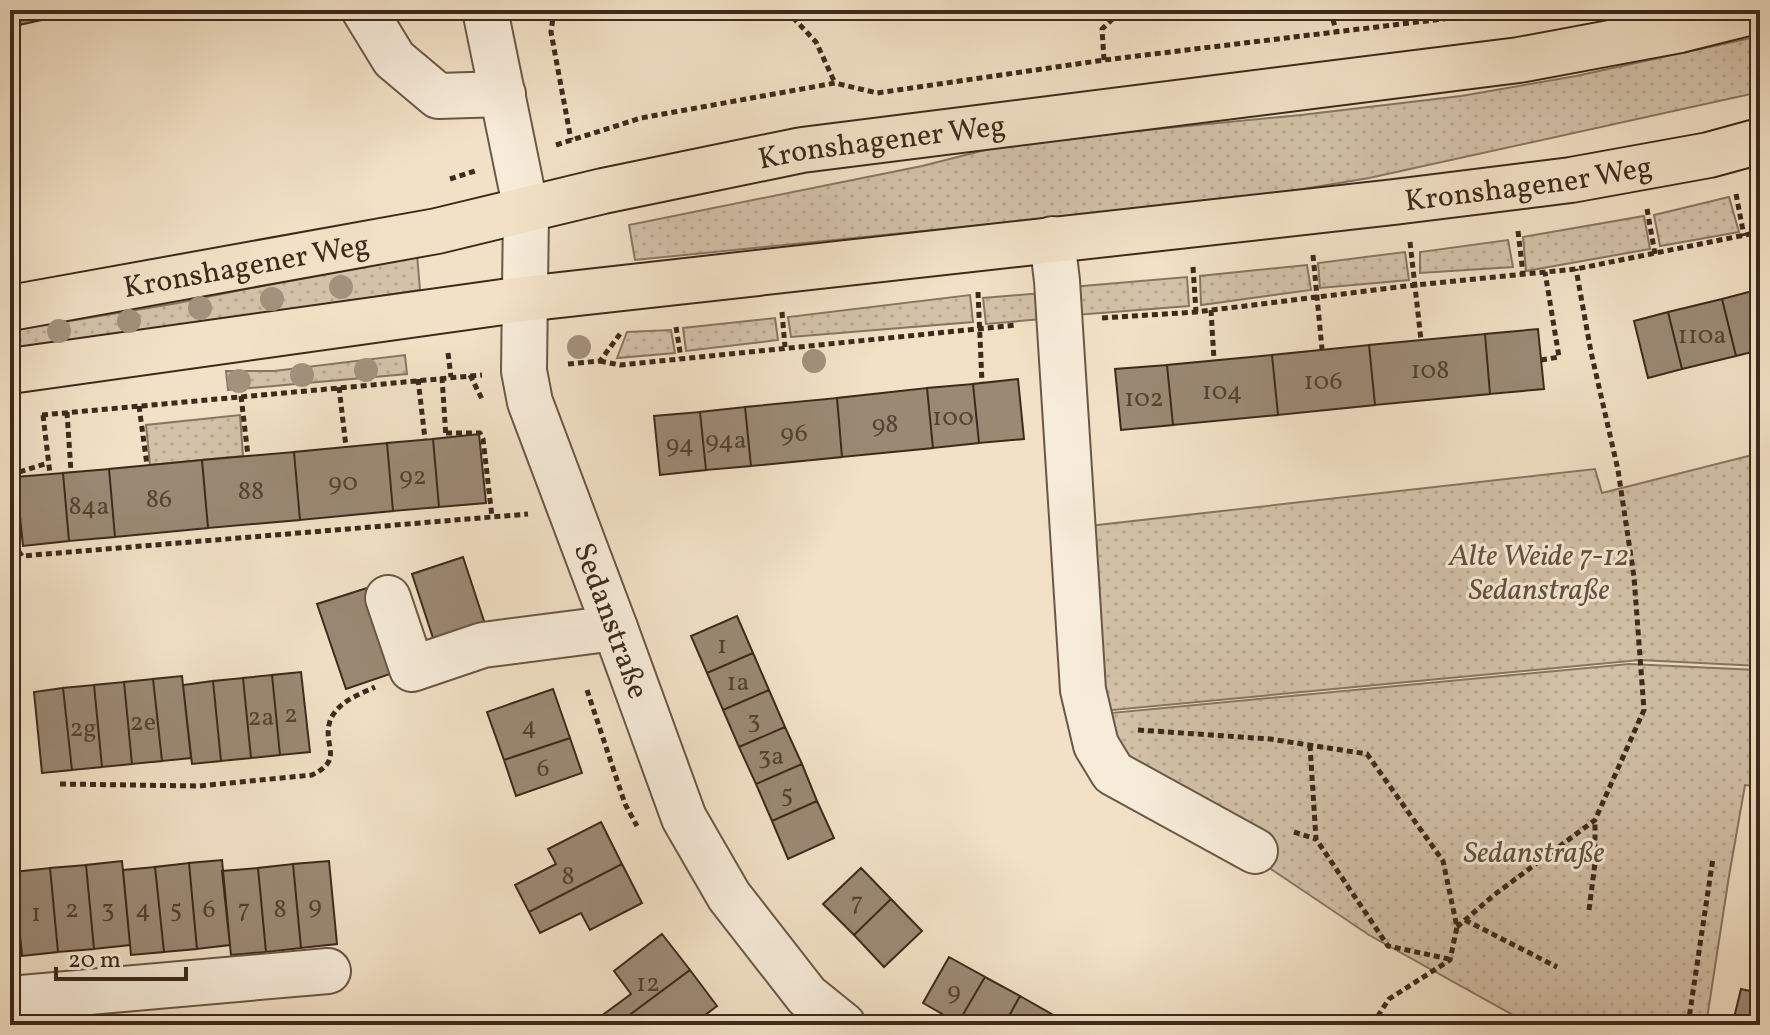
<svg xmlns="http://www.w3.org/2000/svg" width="1770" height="1035" font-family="Vollkorn,serif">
<defs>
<pattern id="green-dots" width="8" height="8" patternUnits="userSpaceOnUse" patternTransform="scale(2)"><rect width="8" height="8" fill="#d3c2a9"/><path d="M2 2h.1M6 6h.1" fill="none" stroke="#b6a791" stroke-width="1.8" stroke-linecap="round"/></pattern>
</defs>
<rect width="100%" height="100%" fill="#f2e1c6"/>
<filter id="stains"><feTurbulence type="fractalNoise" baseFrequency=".0025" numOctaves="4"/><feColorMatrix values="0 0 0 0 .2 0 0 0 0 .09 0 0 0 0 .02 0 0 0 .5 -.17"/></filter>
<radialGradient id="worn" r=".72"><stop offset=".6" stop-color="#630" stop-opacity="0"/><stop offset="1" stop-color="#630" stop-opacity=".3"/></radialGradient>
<path fill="url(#green-dots)" stroke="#887662" stroke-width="2" d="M1760 36V92L1369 178 1279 193 1121 211 635 260 629 225 922 166 993 148 1085 136 1301 115 1461 96 1576 76Z
M1729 197 1739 232 1660 246 1654 215Z
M1644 216 1650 249 1526 271 1523 237Z
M1508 240 1513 267 1420 273V252Z
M1405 252 1409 280 1320 288 1318 263Z
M417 254 420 290 10 353V331L178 303Z
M1307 265 1311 290 1201 305 1200 276Z
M1187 277 1189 306 1063 316 1060 288Z
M1042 293V319L986 324 983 298Z
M970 295 973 322 791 337 788 317Z
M775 318 778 340 686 351 683 328Z
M671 330 675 353 617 358 627 332Z
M405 355 407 374 228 390 226 371H274Z
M240 415 243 456 150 465 146 425Z
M1760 453V666L1640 660 1102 711 1089 526 1595 469 1602 493Z
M1629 664 1757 670 1755 726 1760 727V787L1745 785 1729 876 1706 1025H1531L1369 935 1121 768 1100 714Z"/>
<path fill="#9b8974" stroke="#3c2a1c" stroke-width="2" d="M10 10H87L10 27Z
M1760 289V350L1736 356 1722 299Z
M1722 299 1736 356 1682 369 1668 312Z
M1668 312 1682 369 1648 378 1634 321Z
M1538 329 1544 389 1490 394 1485 334Z
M1485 334 1490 394 1375 405 1369 345Z
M1369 345 1375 405 1278 415 1272 355Z
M1272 355 1278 415 1173 425 1167 365Z
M1167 365 1173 425 1121 430 1115 369Z
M1018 379 1024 439 979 443 973 384Z
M973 384 979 443 933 448 927 388Z
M927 388 933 448 842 457 837 398Z
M837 398 842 457 751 466 745 407Z
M745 407 751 466 706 470 700 412Z
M700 412 706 470 660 475 654 416Z
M479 434 486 503 439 507 433 439Z
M433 439 439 507 393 511 387 443Z
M387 443 393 511 300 520 294 452Z
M294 452 300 520 208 528 202 460Z
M202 460 208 528 115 537 109 469Z
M109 469 115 537 69 541 63 473Z
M63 473 69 541 23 546 16 477Z
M463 557 485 624 434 641 412 574Z
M367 588 396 672 346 689 317 604Z
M737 616 753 653 707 673 691 636Z
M753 653 769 690 723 710 707 673Z
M301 672 310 752 280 755 272 675Z
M272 675 280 755 251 758 243 678Z
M182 676 191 758 162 761 153 679Z
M243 678 251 758 221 761 213 681Z
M153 679 162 761 132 764 124 682Z
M213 681 221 761 192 764 183 685Z
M124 682 132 764 102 767 94 685Z
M94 685 102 767 72 770 63 688Z
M63 688 72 770 42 773 34 692Z
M553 689 570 738 504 760 487 712Z
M769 690 785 727 739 747 723 710Z
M785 727 802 764 756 784 739 747Z
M570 738 582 773 516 796 504 760Z
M802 764 817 801 772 821 756 784Z
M817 801 834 838 788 859 772 821Z
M601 822 622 864 529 912 515 885 556 864 548 849Z
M222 860 230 945 197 949 189 863Z
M122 861 130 945 94 949 86 865Z
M329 861 337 944 301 948 293 864Z
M189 863 197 949 164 952 155 867Z
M293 864 301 948 266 952 258 868Z
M622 864 642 903 590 930 581 913 540 933 529 912Z
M86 865 94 949 58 952 50 868Z
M155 867 164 952 131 955 123 870Z
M50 868 58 952 22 956 14 872Z
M258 868 266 952 231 955 222 871Z
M861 868 891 899 854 935 823 904Z
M891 899 922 931 884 967 854 935Z
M662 934 690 970 616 1025H612L604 1014 631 994 614 971Z
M949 957 985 977 958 1023 923 1003Z
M690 970 717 1006 692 1025H655L651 1020 644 1025H616Z
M985 977 1020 996 1004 1025H962L958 1023Z
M1741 989 1760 993V1025L1733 1022Z
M1020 996 1055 1016 1050 1025H1004Z"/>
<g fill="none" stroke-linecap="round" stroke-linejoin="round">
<g stroke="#6a5846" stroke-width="48">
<g id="minor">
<path d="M364 10 394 59 438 96 503 94"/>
<path id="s1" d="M485 10 526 210 524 371 530 402 615 628 684 818 729 896 807 996 843 1025"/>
<path d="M1052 239 1057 281 1083 690 1096 745 1113 773 1255 851"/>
<path d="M388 598 412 669 483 645 615 628"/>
<path d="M10 999 328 971"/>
</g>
</g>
<g stroke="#3c2a1c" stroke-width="48">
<g id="major">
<path id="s2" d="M10 308 437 231 603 191 802 150 1519 60 1680 30 1760 10"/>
<path id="s3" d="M10 371 524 299 1394 202 1571 180 1709 155 1760 141"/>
</g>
</g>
<path stroke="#3c2a1c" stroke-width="5" stroke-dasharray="6 4" stroke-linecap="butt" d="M554 10 551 32 571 140
M786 10 816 42 835 83
M1330 10 1337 33
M1104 60 1102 29 1122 10
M556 145 641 118 835 83 877 93 1104 60 1517 10
M450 179 475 171
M1736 194 1744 236
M1647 209 1655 254
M1518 231 1523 274
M1410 242 1421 340
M1313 255 1322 349
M1193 267 1196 312
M978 292 982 383
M1211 310 1214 360
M782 312 785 347
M1102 318 1196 312 1415 285 1576 269 1760 232
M676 327 681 358
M448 353 451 377
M1541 360 1559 357 1545 272
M600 361 620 365 1017 325
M568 364 600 361 620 334
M470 375 482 399
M442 377 446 438
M418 379 425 439
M339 387 346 447
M241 396 248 456
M139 406 147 465
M67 412 71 472
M42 415 482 375
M43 415 50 474
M446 433H480L483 439 492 517
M10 475 48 463
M10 492 17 549 22 556 528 514
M587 690 625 804 637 826
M1138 730 1270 739 1367 754 1443 861 1457 927 1450 960 1389 999 1372 1025
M1310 745 1316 839 1388 946 1449 959
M60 784 199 786 312 775C345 759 322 746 330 721 337 702 358 695 375 687
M1294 832 1316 839
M1589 910 1595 863V821
M1465 920 1557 967
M1457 927 1494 895 1595 820 1644 710 1634 577 1618 470 1591 352 1576 269
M1688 1025 1713 858"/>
<use href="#minor" stroke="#f7ecda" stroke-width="44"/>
<use href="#major" stroke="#f2e1c6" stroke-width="44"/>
</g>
<g fill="#a3917c">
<circle cx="341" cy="287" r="12"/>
<circle cx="272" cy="299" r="12"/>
<circle cx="200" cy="308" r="12"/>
<circle cx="129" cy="321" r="12"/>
<circle cx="59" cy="331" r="12"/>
<circle cx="579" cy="347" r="12"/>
<circle cx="814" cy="361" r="12"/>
<circle cx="366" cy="370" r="12"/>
<circle cx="302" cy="375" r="12"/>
<circle cx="239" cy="381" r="12"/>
</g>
<g text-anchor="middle" stroke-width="6" stroke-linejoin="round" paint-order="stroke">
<g font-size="26" fill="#544232">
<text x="1702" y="343">110a</text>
<text x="1430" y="378">108</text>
<text x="1323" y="389">106</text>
<text x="1222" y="399">104</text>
<text x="1144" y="406">102</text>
<text x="953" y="425">100</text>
<text x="885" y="432">98</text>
<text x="794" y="441">96</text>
<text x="726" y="448">94a</text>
<text x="680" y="452">94</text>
<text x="413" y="484">92</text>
<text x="343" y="490">90</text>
<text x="251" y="499">88</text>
<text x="159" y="507">86</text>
<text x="89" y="514">84a</text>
<text x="722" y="653">1</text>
<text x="738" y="690">1a</text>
<text x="291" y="722">2</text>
<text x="261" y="725">2a</text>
<text x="754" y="728">3</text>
<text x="143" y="730">2e</text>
<text x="529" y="734">4</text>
<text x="83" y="736">2g</text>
<text x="771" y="764">3a</text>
<text x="543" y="776">6</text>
<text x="787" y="802">5</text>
<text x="568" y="884">8</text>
<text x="857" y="910">7</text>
<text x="315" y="913">9</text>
<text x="72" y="917">2</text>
<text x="108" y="917">3</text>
<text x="143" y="917">4</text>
<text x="176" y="917">5</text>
<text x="209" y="917">6</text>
<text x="244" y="917">7</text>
<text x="280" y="917">8</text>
<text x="36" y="921">1</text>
<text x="648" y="991">12</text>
<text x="954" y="999">9</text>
</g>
<g font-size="30" fill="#3c2a1c" stroke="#f7ecda">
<text dy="10" stroke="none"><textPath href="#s2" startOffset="888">Kronshagener Weg</textPath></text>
<text dy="10" stroke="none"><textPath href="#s3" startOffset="1530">Kronshagener Weg</textPath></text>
<text dy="10" stroke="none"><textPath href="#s2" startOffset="240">Kronshagener Weg</textPath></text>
<text dy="10" stroke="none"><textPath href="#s1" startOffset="630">Sedanstraße</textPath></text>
</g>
<g font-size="30" font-style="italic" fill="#62503f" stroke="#f7ecda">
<text x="1539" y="565">Alte Weide 7-12<tspan x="1539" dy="34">Sedanstraße</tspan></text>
<text x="1534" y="862">Sedanstraße</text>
</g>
</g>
<rect width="1770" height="1035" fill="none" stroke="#f2e1c6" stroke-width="40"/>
<rect x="12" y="12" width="1746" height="1011" fill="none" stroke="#3c2a1c" stroke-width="4"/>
<rect x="20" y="20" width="1730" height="995" fill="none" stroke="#3c2a1c" stroke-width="2"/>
<path d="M56 967v12h130v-12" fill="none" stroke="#3c2a1c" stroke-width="4"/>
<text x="68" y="967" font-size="24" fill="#3c2a1c" stroke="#f7ecda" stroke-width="6" paint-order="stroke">20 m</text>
<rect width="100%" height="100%" filter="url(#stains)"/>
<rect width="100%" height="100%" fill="url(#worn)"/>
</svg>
